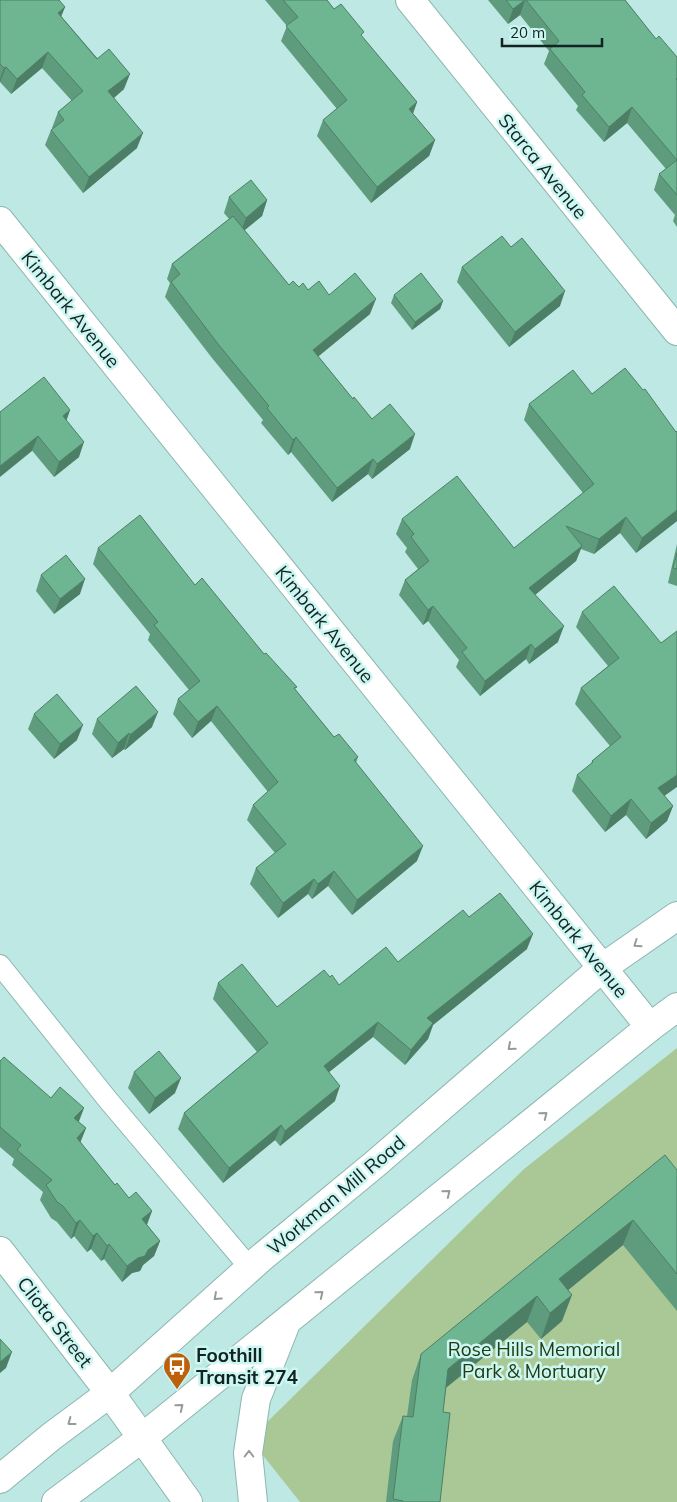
<svg xmlns="http://www.w3.org/2000/svg" width="677" height="1502" font-family="Mulish,sans-serif">
<rect width="100%" height="100%" fill="#bee8e3"/>
<path fill="#a9c896" d="M677 1048V1502H300L250 1439 524 1169Z"/>
<g fill="none" stroke-linecap="round" stroke-linejoin="round">
<g stroke="#8db6b1" stroke-width="22">
<path id="service" d="M0 965 108 1100 250 1268"/>
</g>
<g stroke="#8db6b1" stroke-width="30">
<path id="minor" d="M410 0 677 331
M0 221 650 1027
M0 1251 110 1393"/>
</g>
<g stroke="#8db6b1" stroke-width="30">
<path id="secondary" d="M110 1393 188 1502
M0 1479 52 1436 110 1393 261 1258 375 1164 602 968 677 916
M56 1502 142 1438 650 1027 677 1007
M253 1502 248 1453 256 1399 286 1323"/>
</g>
<use href="#service" stroke="#fff" stroke-width="20"/>
<use href="#minor" stroke="#fff" stroke-width="28"/>
<use href="#secondary" stroke="#fff" stroke-width="28"/>
</g>
<path fill="#5f9c7d" d="M0 0 65 7 61 16 124 89 114 98 137 148 83 193 45 145 51 130 53 129 52 128 58 112 72 101 42 68 11 94 0 82Z
M265 0H327L334 9 362 37 417 102 413 114 435 140 429 156 371 203 317 136 323 120 337 109 281 41 287 26Z
M488 0H625L656 39 677 57V227L673 221 675 215 654 190 659 174 666 169 627 123 604 142 576 110 578 106 544 64 549 51 520 15 508 24Z
M229 197 267 200 262 216 244 230 289 285 329 295 370 314 318 356 353 399 372 419 410 449 372 479 368 474 332 502 291 452 288 455 261 423 263 420 212 358 165 297 170 283 167 279 172 264 229 219 224 213Z
M462 267 560 306 509 347 457 282Z
M394 295 443 301 440 309 412 330 391 303Z
M529 404 677 521 636 553 620 533 594 554 581 549 576 561 535 595 558 642 529 664 526 659 480 696 456 667 459 660 428 621 423 625 399 595 405 580 418 569 405 552 407 548 396 534 402 519 514 548 583 493 524 420Z
M70 410 66 420 79 457 54 477 0 412Z
M677 544V586L668 583Z
M98 548 195 585 297 687 295 689 334 737 358 757 356 763 417 861 352 915 328 886 312 899 308 894 278 918 250 884 256 868 275 853 247 820 253 805 268 792 211 721 192 738 173 714 178 699 189 690 148 640 150 634 93 564Z
M41 575 80 594 54 614 36 591Z
M582 612 661 643 664 796 673 806 667 821 646 839 626 815 605 832 572 791 577 775 591 764 592 761 610 746 575 704 581 688 608 666 576 627Z
M34 714 77 740 54 759 28 729Z
M97 719 152 727 125 750 124 749 112 758 92 734Z
M469 917 527 949 433 1025 428 1039 405 1065 373 1037 329 1072 335 1101 280 1146 275 1140 223 1183 178 1129 184 1113 257 1052 213 999 218 983 277 1007 330 977 339 985 398 962Z
M0 1061 86 1128 80 1143 115 1185 129 1198 152 1211 147 1225 160 1241 154 1256 143 1265 140 1271 132 1273 122 1282 104 1259 101 1261 91 1249 87 1252 74 1236 71 1239 57 1222 51 1218 40 1200 43 1192 12 1165 14 1159 0 1147Z
M134 1072 175 1093 149 1114 128 1088Z
M677 1170V1311L623 1245 568 1290 562 1321 541 1339 527 1322 446 1388 443 1412 440 1502H386L393 1441 403 1416H407L412 1380 421 1354Z"/>
<path fill="#4d7f66" d="M525 0 520 15 508 24 513 9Z
M65 7 59 22 58 13Z
M48 52 42 68 11 94 17 79Z
M6 67 0 82V79L4 68Z
M130 74 124 89 103 107 108 91Z
M417 102 411 118 409 109Z
M632 107 627 123 604 142 609 127Z
M143 133 137 148 83 193 89 177Z
M435 140 429 156 371 203 377 187Z
M267 200 262 216 240 234 246 218Z
M565 291 560 306 509 347 515 332Z
M376 299 370 314 308 365 313 350Z
M443 301 440 309 412 330 415 322Z
M70 410 65 425 63 416Z
M415 434 410 449 372 479 377 464Z
M38 436 32 451 0 477V466Z
M296 437 291 452 288 455 293 440Z
M84 442 79 457 54 477 59 462Z
M373 459 368 474 332 502 337 488Z
M677 510V521L636 553 642 538Z
M626 517 620 533 594 554 599 539Z
M582 546 576 561 524 604 529 588Z
M85 579 80 594 54 614 60 599Z
M433 606 428 621 423 625 428 610Z
M564 626 558 642 529 664 535 649Z
M531 644 526 659 480 696 485 681Z
M217 706 211 721 192 738 198 722Z
M158 712 152 727 125 750 130 735Z
M83 725 77 740 54 759 60 744Z
M129 733 124 749 112 758 118 743Z
M677 775V787L653 804 658 788Z
M631 799 626 815 605 832 611 816Z
M673 806 667 821 646 839 651 823Z
M423 846 417 861 352 915 357 900Z
M334 871 328 886 312 899 318 884Z
M314 879 308 894 278 918 283 903Z
M533 934 527 949 433 1025 428 1039 405 1065 411 1050 427 1018Z
M378 1022 373 1037 318 1081 324 1066Z
M181 1078 175 1093 149 1114 155 1098Z
M340 1086 335 1101 280 1146 285 1131Z
M84 1108 78 1124 74 1118Z
M281 1125 275 1140 223 1183 229 1168Z
M86 1128 80 1143 77 1138Z
M152 1211 146 1226 142 1219Z
M80 1220 74 1236 71 1239 76 1223Z
M633 1220 623 1245 550 1305 559 1279Z
M97 1233 91 1249 87 1252 93 1236Z
M160 1241 154 1256 143 1265 140 1271 132 1273 122 1282 127 1266Z
M109 1244 104 1259 101 1261 107 1246Z
M572 1295 562 1321 541 1339 550 1313Z
M537 1296 527 1322 438 1394 448 1369Z
M12 1352 6 1368 0 1373V1362Z"/>
<path fill="#6eb591" stroke="#4d7f66" d="M0 0H59L65 7 58 13 97 59 109 49 130 74 108 91 143 133 89 177 51 130 64 120 58 112 83 91 48 52 17 79 6 67 4 68 0 64Z
M283 0H327L334 9 341 4 364 32 361 35 417 102 409 109 435 140 377 187 323 120 347 100 286 26 298 17Z
M506 0H525L513 9Z
M526 0H625L656 39 659 36 677 57V78L676 79 677 80V195L659 174 677 160 632 107 609 127 582 95 585 92 550 49 559 41Z
M251 180 267 200 246 218 229 197Z
M233 216 289 285 293 281 299 287 303 283 308 290 319 281 329 295 355 273 376 299 313 350 353 399 354 397 372 419 390 404 415 434 377 464 373 459 337 488 296 437 293 440 267 408 269 406 218 344 171 282 180 274 172 264Z
M502 236 511 247 522 238 565 291 515 332 462 267Z
M421 273 443 301 415 322 394 295Z
M625 368 643 390 645 389 676 432 677 431V510L642 538 626 517 599 539 566 526 582 546 529 588 564 626 535 649 531 644 485 681 462 652 467 648 433 606 428 610 405 580 429 561 411 537 414 534 402 519 457 476 514 548 594 484 529 404 573 370 592 394Z
M44 377 70 410 63 416 84 442 59 462 38 436 0 466V412Z
M140 515 195 585 202 578 264 654 266 653 297 687 294 688 334 737 339 734 358 757 354 760 423 846 357 900 334 871 318 884 314 879 283 903 256 868 286 844 253 805 278 782 217 706 198 722 178 699 200 681 154 625 158 622 98 548Z
M677 553V569L673 568Z
M66 555 85 579 60 599 41 575Z
M614 586 661 643 677 631V775L658 788 673 806 651 823 631 799 611 816 577 775 593 762 592 761 621 737 581 688 619 658 582 612Z
M136 686 158 712 130 735 129 733 118 743 97 719Z
M57 694 83 725 60 744 34 714Z
M500 893 533 934 427 1018 433 1023 411 1050 378 1022 324 1066 340 1086 285 1131 281 1125 229 1168 184 1113 268 1043 218 983 242 964 277 1007 324 970 330 977 332 975 339 985 386 947 398 962 463 910 469 917Z
M159 1051 181 1078 155 1098 134 1072Z
M4 1057 51 1098 60 1087 84 1108 74 1118 86 1128 77 1138 115 1185 117 1183 129 1198 136 1192 152 1211 142 1219 160 1241 148 1250 145 1256 138 1258 127 1266 109 1244 107 1246 97 1233 93 1236 80 1220 76 1223 63 1206 57 1202 46 1185 52 1180 17 1150 21 1145 0 1127V1061Z
M665 1155 677 1170V1274L633 1220 559 1279 572 1295 550 1313 537 1296 448 1369 443 1412 450 1413 440 1502H403V1501L393 1499 403 1416 413 1417 421 1354Z
M0 1339 12 1352 0 1362Z"/>
<defs><path id="oneway-chevron" d="M-2-3.5L2.5 0L-2 3.5" fill="none" stroke-width="1.6" stroke-linecap="round" stroke-linejoin="round" transform="scale(1.25)"/></defs>
<g stroke="#949c9b">
<use href="#oneway-chevron" transform="translate(637 944) rotate(145)"/>
<use href="#oneway-chevron" transform="translate(511 1047) rotate(139)"/>
<use href="#oneway-chevron" transform="translate(544 1115) rotate(-39)"/>
<use href="#oneway-chevron" transform="translate(447 1193) rotate(-39)"/>
<use href="#oneway-chevron" transform="translate(320 1294) rotate(-39)"/>
<use href="#oneway-chevron" transform="translate(217 1297) rotate(138)"/>
<use href="#oneway-chevron" transform="translate(180 1407) rotate(-39)"/>
<use href="#oneway-chevron" transform="translate(71 1422) rotate(143)"/>
<use href="#oneway-chevron" transform="translate(249 1454) rotate(-90)"/>
</g>
<defs>
<g id="bus-pin" transform="scale(1.4375)"><path d="M0 17L-7.5 6A9.5 9.5 0 1 1 7.5 6Z" fill="#bc600b" stroke="#cbf6f1"/><path d="M-5-6H5V4H4V6H2V4H-2V6H-4V4H-5ZM-3.5-4V0h7V-4ZM-3.5 1.2v1.5H-2V1.2ZM2 1.2v1.5H3.5V1.2Z" fill="#fff"/></g>
</defs>
<g fill-rule="evenodd">
<use href="#bus-pin" x="177" y="1366"/>
</g>
<g text-anchor="middle" stroke-width="5" stroke-linejoin="round" paint-order="stroke">
<g font-size="19" fill="#122321" stroke="#cbf6f1">
<text transform="translate(543 166) rotate(51)" y="7">Starca Avenue</text>
<text transform="translate(71 309) rotate(51)" y="7">Kimbark Avenue</text>
<text transform="translate(325 624) rotate(51)" y="7">Kimbark Avenue</text>
<text transform="translate(579 939) rotate(51)" y="7">Kimbark Avenue</text>
<text transform="translate(336 1195) rotate(-40)" y="7">Workman Mill Road</text>
<text transform="translate(55 1322) rotate(52)" y="7">Cliota Street</text>
</g>
<g font-size="19" fill="#233b11" stroke="#cbf6f1">
<text x="534" y="1356">Rose Hills Memorial<tspan x="534" dy="22">Park &amp; Mortuary</tspan></text>
</g>
<g font-size="19" font-weight="bold" fill="#122321" stroke="#cbf6f1" text-anchor="start">
<text x="196" y="1362">Foothill<tspan x="196" dy="22">Transit 274</tspan></text>
</g>
</g>
<path d="M502 38v8h100v-8" fill="none" stroke="#122321" stroke-width="2.5"/>
<text x="510" y="38" font-size="15" fill="#122321" stroke="#cbf6f1" stroke-width="4" paint-order="stroke">20 m</text>
</svg>
